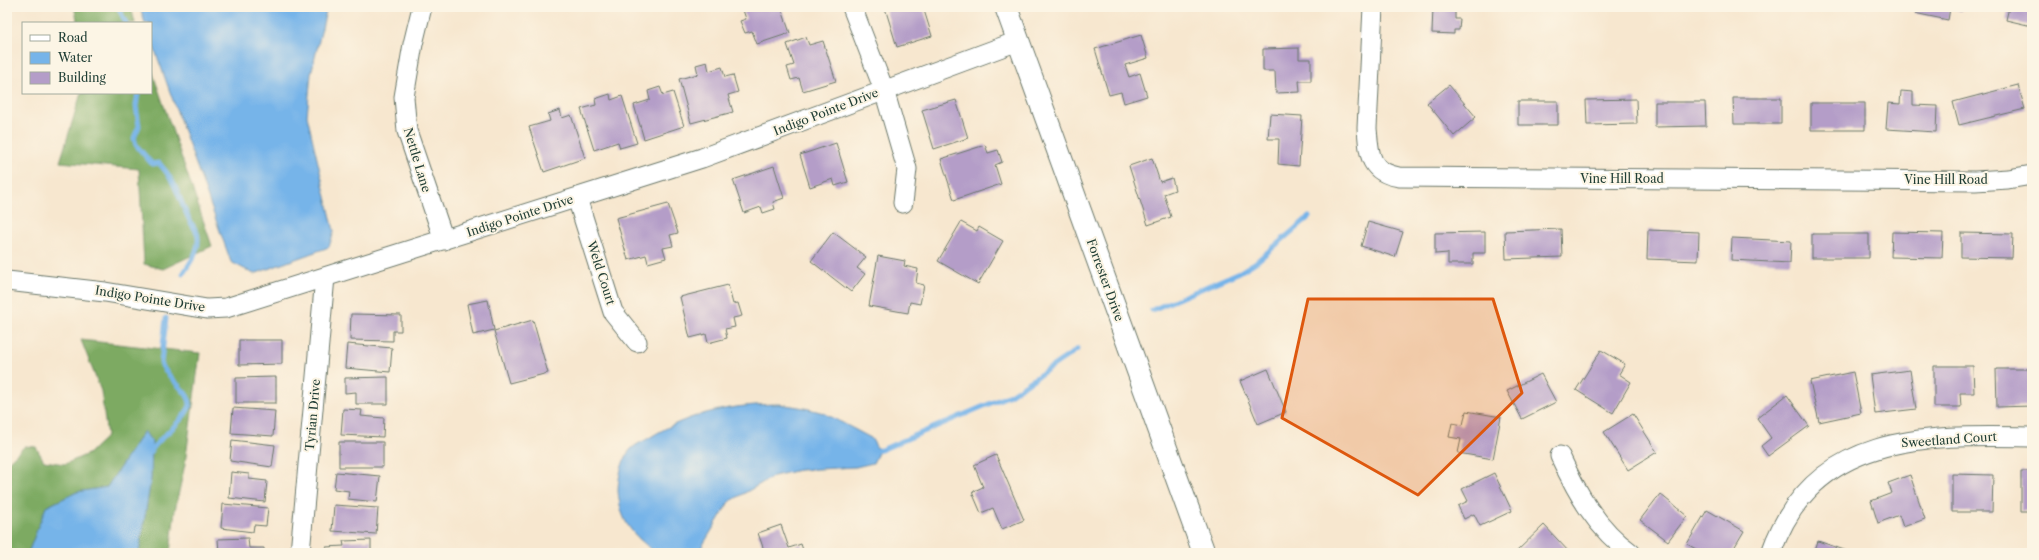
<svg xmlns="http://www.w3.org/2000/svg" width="2039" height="560" font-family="'Libre Caslon Text',serif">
<rect width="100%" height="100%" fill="#fcf5e5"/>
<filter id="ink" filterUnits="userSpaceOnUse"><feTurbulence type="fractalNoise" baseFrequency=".025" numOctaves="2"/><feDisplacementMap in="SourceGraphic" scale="8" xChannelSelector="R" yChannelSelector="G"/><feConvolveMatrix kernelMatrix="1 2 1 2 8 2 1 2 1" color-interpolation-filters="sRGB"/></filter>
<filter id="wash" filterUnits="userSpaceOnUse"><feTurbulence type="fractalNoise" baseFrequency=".012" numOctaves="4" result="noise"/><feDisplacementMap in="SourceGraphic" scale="16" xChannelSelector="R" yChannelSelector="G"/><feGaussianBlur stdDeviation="0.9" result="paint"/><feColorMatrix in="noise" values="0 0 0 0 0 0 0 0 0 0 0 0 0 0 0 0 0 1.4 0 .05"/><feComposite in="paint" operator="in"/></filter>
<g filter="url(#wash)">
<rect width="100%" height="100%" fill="#f7e7cf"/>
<path fill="#7daa62" stroke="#4e744b" d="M74 7H131L135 23H78Z
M151 68 212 246 163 269 144 264 139 169 60 162 81 93H151Z
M81 340 200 353 185 464 175 510 170 553H139L151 479 152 443 144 431 107 487 77 492 46 507 28 553H7V463L25 446 36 447 44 461 65 464 88 454 107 436 101 391Z"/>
<path fill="#76b4e9" stroke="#4a788e" d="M140 7H327L311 74 307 116 334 231 329 247 254 274 231 262 151 39V23H145Z
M779 404 805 408 824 413 871 438 879 451 873 463 856 467 799 470 774 476 729 502 698 553H656C631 533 621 523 618 491 618 479 622 458 631 449 636 444 644 441 649 438 691 412 731 405 779 404Z
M144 431 152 442 151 479 139 553H28L46 507 77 492 107 487Z"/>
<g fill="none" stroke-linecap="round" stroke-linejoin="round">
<path stroke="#76b4e9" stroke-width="5" d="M118 7 126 23
M138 93 136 106 139 126 134 138 136 145 152 164 159 163C176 181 179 199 189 219 193 228 199 231 198 241 198 253 189 264 183 274
M1152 310 1240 272 1256 262 1309 217
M873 451 881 450 1010 395 1078 349
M149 454C159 436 179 427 189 408 196 395 166 379 161 363L166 318"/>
</g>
<g id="blocks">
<path fill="#b49dc8" d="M742 7H781L790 33 757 44 752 31 745 33 740 21 746 19Z
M889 7H923L932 36 897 47 885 8Z
M1433 7H1455V19H1460L1459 30H1454V34L1432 33Z
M1916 7H1962L1961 11 1950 8 1948 20 1914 13Z
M2009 7H2032V26L2006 20Z
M1141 35 1148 58 1125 65 1129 77 1140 73 1147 96 1124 103 1121 92 1109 95 1095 49Z
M806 37 809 45 823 41 836 81 803 91 799 78 791 80 787 67 794 65 787 44Z
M1299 48V59H1311V81H1299L1300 92 1276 93 1275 71H1263V49Z
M707 62 709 71 722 67 725 77 733 75 738 92 728 95 733 112 691 123 679 79 698 74 696 65Z
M1449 85 1476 117 1454 136 1427 103Z
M2018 85 2025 109 1959 125 1953 102Z
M660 87 663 95 673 92 684 126 644 139 634 105 650 100 648 91Z
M1901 91 1913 92V105L1937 106 1936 132 1886 129 1888 103 1900 104Z
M610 94 611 100 622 96 637 143 620 148 618 142 594 150 581 109 596 105 595 99Z
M1733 98H1781V124H1734Z
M1636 99 1637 124 1587 125 1586 100Z
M956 100 968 138 934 149 922 110Z
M1518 101H1558V125H1518Z
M1655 102H1705L1706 126 1655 127Z
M1811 103H1865V130H1811Z
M560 110 562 118 571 115 585 158 544 172 529 127 550 121 548 114Z
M1270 114 1302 116 1299 166 1278 164 1279 139H1268Z
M836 143 848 182 835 186 833 179 810 187 800 155Z
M985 145 988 153 998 150 1002 162 995 165 1001 184 954 200 941 159Z
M1152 158 1160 182 1172 178 1175 190 1164 194 1171 217 1148 225 1129 166Z
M774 166 784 198 773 202 775 209 763 213 761 207 744 213 733 180Z
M668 204 678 233 670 235 673 246 663 248 666 258 648 263 646 255 628 260 616 218Z
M961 222 977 231 979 227 1003 241 978 284 938 261Z
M1368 222 1403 232 1395 257 1361 246Z
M1561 229 1562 257 1506 259 1505 231Z
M1648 230 1699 232 1698 261 1647 259Z
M833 232 866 257 857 268 865 274 851 292 811 261Z
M1485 232V253H1473V264H1448V253L1435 254V233Z
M1892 232 1943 233 1942 258 1891 257Z
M1961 233 2013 234 2012 258 1961 257Z
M1812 234H1869V258H1812Z
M1732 238 1791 241 1790 263 1731 260Z
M878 256 905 261 904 266 918 269 916 283 924 285 920 304 910 302 908 313 869 306Z
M728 285 733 304 738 303 742 316 733 318 735 327 725 329 727 338 708 343 706 334 690 338 680 297Z
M488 300 494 330 473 335 467 304Z
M351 314 401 315V331H393V341L350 340Z
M533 320 548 373 509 383 494 331Z
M239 340H282V364L239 365Z
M347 344 392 348 390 372 345 368Z
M1601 350 1625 364 1619 374 1631 382 1613 413 1576 390Z
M1934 366H1973L1974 393H1960L1961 407H1934Z
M1268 369 1286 412 1258 424 1240 381Z
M1996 369H2032V406L1997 407Z
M1910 370 1916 409 1875 414 1870 375Z
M1853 372 1861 413 1819 422 1810 381Z
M1541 374 1556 402 1522 419 1507 391Z
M276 377V403H236V378Z
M388 377V404H356V392L345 393V378Z
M1787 395 1809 426 1768 456 1761 446 1771 438 1757 418Z
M233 408 275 411 273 436 231 433Z
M343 409 362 410 361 416 384 418 383 437 341 435Z
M1466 411 1501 417 1493 459 1458 453 1461 439 1449 437 1452 423 1463 425Z
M1633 414 1657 452 1628 470 1604 432Z
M232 440 275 445 272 467 230 461Z
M339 442H383V467H339Z
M996 455 1024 520 1002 529 993 508 981 513 972 492 983 487 974 465Z
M2021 471H2032V511H2021Z
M231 472 249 474V479L267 481 265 502 229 498Z
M336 472 380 476 377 502 348 499 349 491 334 489Z
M1494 473 1512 511 1480 526 1474 514 1464 519 1458 506 1468 501 1462 489Z
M1952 474 1993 475 1992 512H1952Z
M1910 475 1925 519 1903 527 1899 515 1878 523 1871 501 1892 493 1888 483Z
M1660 494 1687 516 1668 541 1640 520Z
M223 504 268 508 266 526 254 525 253 532 221 528Z
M334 505 378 508 376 534 332 531Z
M1707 510 1744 531 1731 553H1703L1687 544Z
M781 525 789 548 801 544 804 553H765L758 533Z
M1544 525 1570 553H1517L1516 552Z
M248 538 249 548H264V553H219L218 539Z
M371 540V553H326V547L344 546 343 541Z
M1818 541 1853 553H1814Z"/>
</g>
</g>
<g filter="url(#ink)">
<use href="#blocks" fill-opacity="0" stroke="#6b786a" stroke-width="1"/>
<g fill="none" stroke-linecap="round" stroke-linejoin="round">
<g stroke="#6b786a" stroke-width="21">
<path id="minor" d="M422 7 413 44 404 97 407 131 444 240
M852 7 884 90 907 169 903 203
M1373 7 1367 128C1369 154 1369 172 1399 177L1975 181 2008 179 2032 175
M577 198 613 312 637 342
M7 281 105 292 207 309 226 308 702 158 1018 41
M1560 456C1577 493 1597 529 1631 553
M300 553 325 277
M1771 553C1813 432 1925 435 2032 437"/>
</g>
<g stroke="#6b786a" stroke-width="24">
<path id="tertiary" d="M1006 7 1204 553"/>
</g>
<use href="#minor" stroke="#fff" stroke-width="19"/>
<use href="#tertiary" stroke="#fff" stroke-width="22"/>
</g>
</g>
<path fill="#de580e" fill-opacity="0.2" stroke="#de580e" stroke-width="3" stroke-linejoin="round" d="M1308 299H1493L1522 393 1418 495 1282 418Z"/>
<g text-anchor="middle" stroke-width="4" stroke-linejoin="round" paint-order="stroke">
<g font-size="12" fill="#1f3d34" stroke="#fcf5e5">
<text transform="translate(826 112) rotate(-21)" y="4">Indigo Pointe Drive</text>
<text transform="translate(417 160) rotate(73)" y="4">Nettle Lane</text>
<text x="1622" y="183">Vine Hill Road</text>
<text x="1946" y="184">Vine Hill Road</text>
<text transform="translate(520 216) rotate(-18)" y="4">Indigo Pointe Drive</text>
<text transform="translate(601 273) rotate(72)" y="4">Weld Court</text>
<text transform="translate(1105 280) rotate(70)" y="4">Forrester Drive</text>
<text transform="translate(150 299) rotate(9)" y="4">Indigo Pointe Drive</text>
<text transform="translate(313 415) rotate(-85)" y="4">Tyrian Drive</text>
<text transform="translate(1949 440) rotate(-4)" y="4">Sweetland Court</text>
</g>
</g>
<rect width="2039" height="560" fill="none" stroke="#fcf5e5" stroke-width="24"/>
<rect x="22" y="22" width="130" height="72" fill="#fcf5e5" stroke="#a4ab9e"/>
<rect x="30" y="35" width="20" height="6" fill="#ffffff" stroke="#a4ab9e"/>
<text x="58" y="42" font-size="12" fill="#1f3d34">Road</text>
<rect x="30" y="52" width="20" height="12" fill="#76b4e9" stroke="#a4ab9e"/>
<text x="58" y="62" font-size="12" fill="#1f3d34">Water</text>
<rect x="30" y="72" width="20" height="12" fill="#b49dc8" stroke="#a4ab9e"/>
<text x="58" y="82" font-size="12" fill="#1f3d34">Building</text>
</svg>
